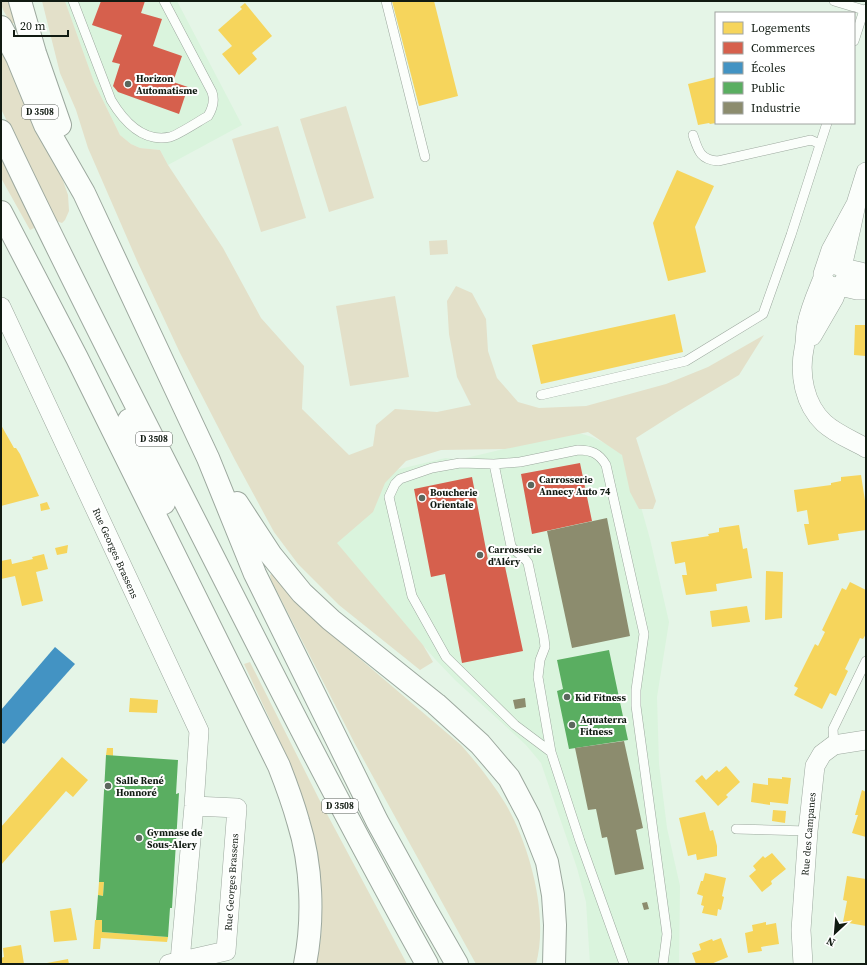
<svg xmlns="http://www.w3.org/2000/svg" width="867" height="965" font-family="'Source Serif 4',serif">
<rect width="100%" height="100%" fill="#e5f5e7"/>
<path fill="#daf4dd" d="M65 1H177L242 125 168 165 160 150 140 148 131 144 120 135 94 82Z
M576 432 592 437 609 445 620 453 627 461 634 482 650 539 669 622 657 697 659 764 667 828 680 886 679 964H590L586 902 577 868 541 763 526 745 455 680 435 659 333 542 346 482 437 460 446 458 457 460 466 458Z"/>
<path fill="#e3e0c9" d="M1 1H11L16 23H12C7 17 1 9 1 1Z
M42 1H65L94 82 120 135 131 144 140 148 160 150 168 165 223 248 261 318 304 366 302 409 349 455 373 446 376 425 395 409 437 412 471 405 457 377 449 334 447 301 456 286 472 293 486 319 488 351 497 378 518 402 539 408 586 406 666 384 708 367 764 335 739 375 677 412 636 438 656 501 653 509H639L630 492 622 455 588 432 505 449 441 450 406 461 385 483 373 512 337 543 423 645 433 662 420 670 339 605 298 564 274 532 235 460 180 353 138 263 88 148 76 110 60 73Z
M1 41 58 166 68 195 69 211 65 220 62 223 56 221 1 109Z
M346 106 374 198 329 212 300 119Z
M278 126 306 218 261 232 232 139Z
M1 153 33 224 34 228 30 230 1 178Z
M447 240 448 254 430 255 429 241Z
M395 296 409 377 350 386 336 306Z
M274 573 288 591 312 618 461 745C477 763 492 782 505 803 530 845 549 916 536 964H476L355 744 271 580 270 575Z
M250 662 319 799 407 964H316C317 955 320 946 321 937 322 928 321 919 321 910 322 820 281 744 244 664Z"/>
<path fill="#f6d55c" d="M392 1H434L458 96 419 106Z
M245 3 272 36 252 53 257 59 239 75 222 54 232 46 218 30 242 9 240 7Z
M716 77V123L710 124 709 123 698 125 688 84Z
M677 170 714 186 695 227 706 272 668 281 653 223Z
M675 314 683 352 541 384 532 345Z
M855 325H866V356L854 355Z
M1 425 14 448H16L20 454 39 496 1 506Z
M861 475 866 507V530L838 534 839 540 808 545 804 524H809L807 510 797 512 794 490 831 485V483L841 481V477Z
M47 502 50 509 41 511 40 504Z
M739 525 743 549 747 548 752 578 716 584 717 591 686 595 682 575H687L685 562 675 564 671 542 709 536 708 534 719 532V528Z
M68 545 67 553 57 555 55 548Z
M44 554 48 569 36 572 43 601 22 606 15 576 1 579V561L11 559 12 564 33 559 32 557Z
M766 571 783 572 782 618 765 620Z
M850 582 866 590V634L863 639 860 638 845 669 848 671 836 696 830 693 822 709 794 695 798 688 794 686 815 644 818 646 825 632 822 630 842 588 846 590Z
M747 606 750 622 712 627 710 611Z
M130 698 158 700 157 713 129 712Z
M107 748H113V756L106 755Z
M62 757 88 780 73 797 66 791 1 865V827Z
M726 766 740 782 726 795 728 797 718 806 695 781 702 775 706 780 717 770 719 772Z
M782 777 791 778 788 804 770 802V805L751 802 753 783 768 785V778L782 779Z
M862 790 866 792V837L852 833 858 815H855Z
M773 810 786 811 785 823 772 821Z
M705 812 710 831 713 830 717 846V856L697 860 696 854 688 856 679 818Z
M772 853 786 869 771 881 772 884 762 892 749 876 756 870 753 866 763 856 765 858Z
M705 873 726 878 722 896 724 897 721 910 718 909 717 916 702 913 704 906 701 905 703 896 697 894 701 881H703Z
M847 876 866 879V926L843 922 847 901 843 900Z
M99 882H104L103 896 98 895Z
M71 908 77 940 54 942 50 911Z
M95 920H102V932L168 937 167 942 101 938 100 949H93Z
M766 922V925L776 923 779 944 761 947 762 951 748 953 745 933 753 931 752 925Z
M721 938 728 957 711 964H696L692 953 701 950 699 944 712 939 713 941Z
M21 945 24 964H1V958L4 957 3 948Z
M68 959 69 964H47V963Z"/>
<path fill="#d6604d" d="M101 1H145L141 13 162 19 153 46 182 56 173 82 188 87 179 114 118 92 113 86 120 64 112 62 122 35 92 25Z
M580 463 592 521 532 534 521 474Z
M472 477 489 565 504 562 523 651 462 663 445 574 431 577 414 489Z"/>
<path fill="#4393c3" d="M55 647 75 664 4 744 1 742V710Z"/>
<path fill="#5aae61" d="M609 650 628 740 569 749 557 691 563 689 557 660Z
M106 755 178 760 176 794 179 793 172 908H170L168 937 102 932V920H96L98 895 103 896 104 882H99Z"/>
<path fill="#8c8c6e" d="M607 518 630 636 572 648 547 531Z
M525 698 526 707 515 709 513 700Z
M624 741 643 828 636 830 644 869 615 875 607 837 602 838 596 809 588 810 575 748Z
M647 902 649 909 644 910 642 903Z"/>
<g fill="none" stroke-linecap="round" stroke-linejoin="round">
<g stroke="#9ca89e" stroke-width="10">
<path id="lane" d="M73 1 111 100C123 120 142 143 170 137 178 135 199 121 208 116 213 108 215 101 212 92L164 1
M386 1 425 157
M834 1 864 10 866 12
M854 41 864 10 866 9
M693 135C698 150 700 160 718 161L811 140 820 144
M541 395 686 361 763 314 791 235 827 123
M494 464 511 546C516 553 524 556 528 563L544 638 545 647 540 660 538 677 551 752 580 841 624 964
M834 745 833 729 866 661
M551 752 515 725 446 657 412 596 389 497 395 484 400 479 432 468 460 463 494 464 520 462 578 450C591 450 599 453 606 465L644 634 636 690V706L667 934 663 964
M736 829 808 831"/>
</g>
<g stroke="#9ca89e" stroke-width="20">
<path id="street" d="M842 267 851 228 856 204 866 172
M826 268 832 264 842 267C848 274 847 282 838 287L828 286 823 278V274L831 250 856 204
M843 268 861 272 866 275
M823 278C817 293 810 308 807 324 805 332 806 341 804 349 799 374 804 404 824 423 836 434 852 440 866 448
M840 286 857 290H866
M1 307 199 731 194 806 180 961
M812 336 834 298 838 287
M169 964 226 951 237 808 194 806
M803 964 801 930 808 831 815 766 822 754 834 745 866 740"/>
</g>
<g stroke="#9ca89e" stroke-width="24">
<path id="highway" d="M20 1 35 53 60 125
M1 27 17 57 45 125 84 193 208 458 255 574 377 821 426 910 457 964
M1 131C63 263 130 393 196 523 271 671 346 819 427 964
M1 212 77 358 279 766C286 784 293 803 298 821 312 865 314 919 305 964
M129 420 164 503
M237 503 271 555 302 593 331 620 436 704 480 744 509 778 529 816 547 862 553 895 555 925 554 964"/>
</g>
<use href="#lane" stroke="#fbfefb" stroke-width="9"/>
<use href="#street" stroke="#fbfefb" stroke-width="19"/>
<use href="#highway" stroke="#fbfefb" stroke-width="22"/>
</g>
<g fill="#5b675d" stroke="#fff" stroke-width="1.5">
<circle cx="128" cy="84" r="4"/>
<circle cx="531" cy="485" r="4"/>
<circle cx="422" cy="498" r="4"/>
<circle cx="480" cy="555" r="4"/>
<circle cx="567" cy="697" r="4"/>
<circle cx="572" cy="725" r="4"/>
<circle cx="108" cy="786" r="4"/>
<circle cx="139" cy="838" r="4"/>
</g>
<g text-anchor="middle" stroke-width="4" stroke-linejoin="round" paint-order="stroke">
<g fill="#fff" stroke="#585f59" stroke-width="1">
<rect x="22" y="105" width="36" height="14" rx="3"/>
<rect x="136" y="432" width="36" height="14" rx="3"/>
<rect x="322" y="799" width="36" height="14" rx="3"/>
</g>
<g font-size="9" font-weight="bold" fill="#111b12">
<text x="40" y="115">D 3508</text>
<text x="154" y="442">D 3508</text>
<text x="340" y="809">D 3508</text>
</g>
<g font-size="10" font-weight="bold" fill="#111b12" stroke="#fff" text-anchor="start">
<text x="136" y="82">Horizon<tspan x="136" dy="12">Automatisme</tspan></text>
<text x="539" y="483">Carrosserie<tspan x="539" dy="12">Annecy Auto 74</tspan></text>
<text x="430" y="496">Boucherie<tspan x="430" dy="12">Orientale</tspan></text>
<text x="488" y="553">Carrosserie<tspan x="488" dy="12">d'Aléry</tspan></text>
<text x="575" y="701">Kid Fitness</text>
<text x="580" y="723">Aquaterra<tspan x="580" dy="12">Fitness</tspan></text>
<text x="116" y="784">Salle René<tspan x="116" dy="12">Honnoré</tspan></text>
<text x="147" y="836">Gymnase de<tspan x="147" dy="12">Sous-Alery</tspan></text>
</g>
<g font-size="10" fill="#111b12" stroke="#fff">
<text transform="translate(116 553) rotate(66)" y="4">Rue Georges Brassens</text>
<text transform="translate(808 834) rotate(-85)" y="4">Rue des Campanes</text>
<text transform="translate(231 882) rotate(-86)" y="4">Rue Georges Brassens</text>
</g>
</g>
<rect width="867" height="965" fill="none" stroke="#111b12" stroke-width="4"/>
<rect x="715" y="12" width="140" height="112" fill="#ffffff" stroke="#a0a4a0"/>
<rect x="723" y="22" width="20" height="12" fill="#f6d55c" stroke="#a0a4a0"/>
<text x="751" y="32" font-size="12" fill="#111b12">Logements</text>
<rect x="723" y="42" width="20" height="12" fill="#d6604d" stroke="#a0a4a0"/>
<text x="751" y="52" font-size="12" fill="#111b12">Commerces</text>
<rect x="723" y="62" width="20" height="12" fill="#4393c3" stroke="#a0a4a0"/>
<text x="751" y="72" font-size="12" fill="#111b12">Écoles</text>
<rect x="723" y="82" width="20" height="12" fill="#5aae61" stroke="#a0a4a0"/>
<text x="751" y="92" font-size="12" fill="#111b12">Public</text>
<rect x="723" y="102" width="20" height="12" fill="#8c8c6e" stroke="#a0a4a0"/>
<text x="751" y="112" font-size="12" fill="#111b12">Industrie</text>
<g transform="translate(835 933) rotate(206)" stroke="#ffffff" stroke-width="3" paint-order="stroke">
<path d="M0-3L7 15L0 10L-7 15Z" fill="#111b12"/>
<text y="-6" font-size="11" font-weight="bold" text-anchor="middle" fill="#111b12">N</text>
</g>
<path d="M14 30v6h54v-6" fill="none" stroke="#111b12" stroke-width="2"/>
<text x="20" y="30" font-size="12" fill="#111b12" stroke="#ffffff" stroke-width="3" paint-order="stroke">20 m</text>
</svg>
